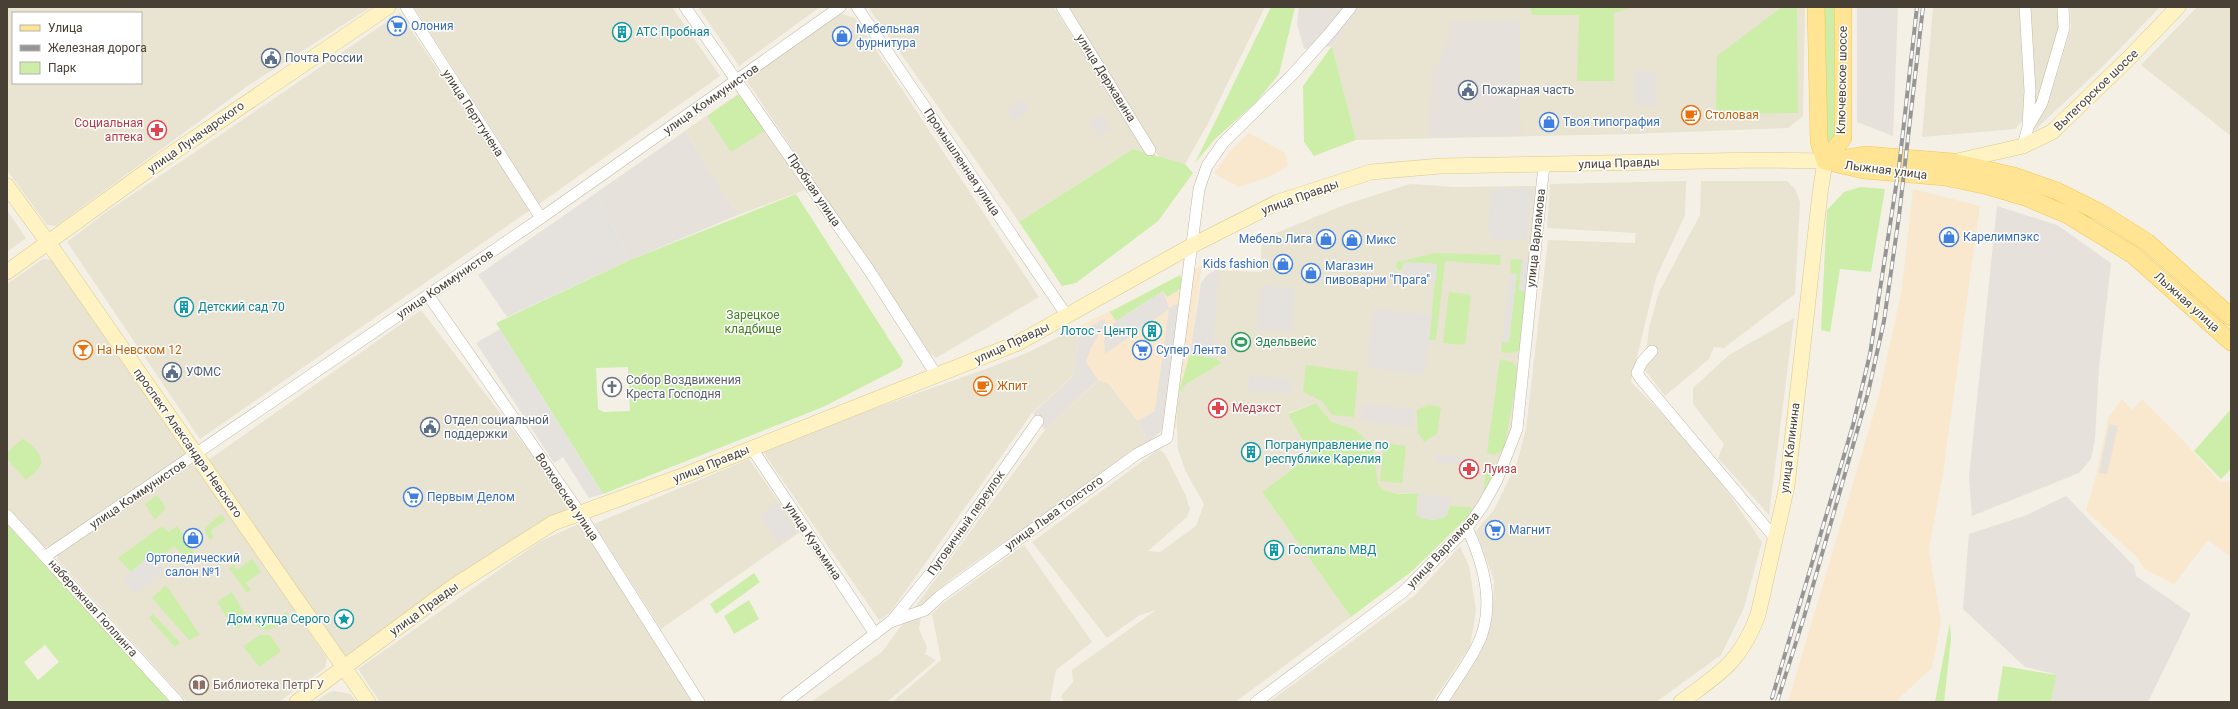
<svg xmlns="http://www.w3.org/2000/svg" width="2238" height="709" font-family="Roboto,sans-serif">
<rect width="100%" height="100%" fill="#f4f0e5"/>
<path fill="#e9e3d2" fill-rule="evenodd" d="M7 7H371L249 85 56 226 47 225 7 170ZM13 13H141V83H13Z
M414 7H672L720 76 539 204Z
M698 7H820L739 66Z
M868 7H1054L1146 153 1133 149 1019 222Z
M1067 7H1265L1207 125 1185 164 1159 157Z
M1360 7H1805L1803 116 1788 128 1631 134 1356 140 1332 46Z
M1933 7H2057L2059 37 2036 106 2015 129 1922 137Z
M2070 7H2160L2105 64 2033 132 2050 97 2071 28Z
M2197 7H2231V136L2141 65Z
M400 13 530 210 200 439 67 242 105 213Z
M839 13 855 18 1039 297 936 358 929 352 746 80Z
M741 92 807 189 738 215 685 131Z
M1686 181 1685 215 1656 278 1631 382 1681 433 1725 488 1762 542 1744 608 1721 655 1656 702H1449L1477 659 1490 626 1493 605 1494 580 1476 531 1494 510 1517 463 1526 429 1548 240 1635 243 1636 233 1547 228 1550 184Z
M1701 181H1787L1795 189 1800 202 1795 294 1724 348 1714 347 1709 359 1665 396 1644 369 1649 328 1659 292 1700 215Z
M1410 184 1455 187 1536 186 1523 334 1511 429 1497 471 1473 512 1447 515 1417 494 1388 493 1380 488 1355 429 1332 422 1316 403 1288 413 1311 455 1262 492 1351 617 1235 702H1064L1061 696 1073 682 1072 670 1156 610 1140 615 1107 638 1032 542 1159 449 1165 454 1185 494 1190 509 1187 517 1148 551 1160 552 1196 526 1204 504 1186 472 1178 450 1176 412 1178 395 1186 384 1222 363 1215 358 1190 354 1201 283 1204 279 1216 270 1262 272 1261 249 1264 240 1276 233 1347 204Z
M7 210 26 238 7 252Z
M43 259 51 260 186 453V456L53 545 46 547 42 545 7 507V284Z
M421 310 572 507 537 525 432 594 344 657 207 461Z
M1794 318 1769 515 1718 458 1724 444 1693 404V388L1729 355Z
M1076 328 1079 333 1076 366 1071 378 1032 413 890 613 879 620 761 449 994 366 1029 352Z
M1098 380 1108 383 1138 421 1148 442 955 576 924 602 919 629 927 647 925 654 936 660 887 702H811L882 652 1045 430Z
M749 459 800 532 661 629 594 524Z
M190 464 197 466 327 658 325 668 279 702H187L57 559 58 554Z
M580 523 692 702H380L358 669 539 542Z
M1024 545 1092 642 1056 670 1050 702H892L941 660 932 614 942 604Z
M1460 546 1469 566 1476 610 1470 647 1432 702H1269L1414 596Z
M334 691 350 694 357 702H315L328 693Z"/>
<path fill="#f9e8cd" d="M1249 133 1285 153 1288 166 1268 177 1239 187 1214 173 1232 149Z
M1913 189 1980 206 1943 473 1929 549 1941 622 1932 668 1895 702H1788L1878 399 1902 289Z
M1202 265 1190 354 1178 395 1176 428 1163 430 1148 442 1138 421 1109 383 1099 380 1045 430 1033 413 1071 377 1076 366 1079 333 1076 328Z
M2122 399 2132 410 2142 399 2180 437 2220 482 2231 481V557L2208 540 2174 584 2144 569 2137 557 2086 511 2096 476 2108 418Z"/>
<path fill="#e6e1da" d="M1299 7H1360L1332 46 1304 49 1297 24Z
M1857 7H1898L1893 136 1857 122Z
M1520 20V113L1522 136 1429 137 1432 71 1445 50 1451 21Z
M685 131 738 215 630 260 596 193Z
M1997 206 2057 225 2111 263 2099 368 2095 439 2091 459 2079 473 1972 516 1969 477Z
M2109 424 2118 426 2107 474 2099 473Z
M2066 496 2134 566 2136 576 2191 614 2148 702H2051L2054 674 2025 667 1963 609 1969 534 2027 515Z"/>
<path fill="#cceea8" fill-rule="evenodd" d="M1271 7H1295L1279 74 1256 102 1215 139 1195 163Z
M1530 7H1633L1614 13V81H1577L1579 15H1532Z
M1782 7H1797L1798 113 1716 114 1717 56Z
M1822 7H1836L1837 137 1830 144 1824 136Z
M1332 46 1356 140 1314 156 1304 142 1303 86Z
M738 95 766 130 731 152 707 116Z
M1133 149 1185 164 1193 173 1158 221 1076 283 1062 286 1019 222Z
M1860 187 1885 189 1871 272 1840 269 1830 332 1821 330 1827 210 1844 192Z
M796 194 903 361 901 367 823 407 603 494 496 323 630 260ZM628 367 630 411 604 412 598 409 596 368Z
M1434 253 1501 255 1500 265 1445 261 1436 340H1429L1437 264 1404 262 1402 269 1399 270 1395 266 1398 262Z
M1511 259 1522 260 1519 290 1527 291 1520 350 1511 353 1501 352 1502 342H1509L1516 274 1510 273Z
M1180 275 1182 282 1180 289 1167 297 1163 291 1116 321 1110 312Z
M1449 292 1471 295 1465 345 1443 343Z
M1190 354 1215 358 1222 363 1186 384 1178 395Z
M1500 359 1514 363 1518 372 1505 444 1502 450 1494 455 1487 453Z
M1306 365 1358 372 1354 417 1332 415 1322 401 1303 392Z
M1316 403 1332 422 1355 429 1373 447 1378 484C1385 497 1405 493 1418 494L1417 515C1428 521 1436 521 1447 515L1450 506 1470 507 1473 512 1411 572 1351 617 1262 492 1311 455 1288 414Z
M1428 405 1441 407 1437 434 1424 442 1418 433 1417 410Z
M2231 409V469L2221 479 2194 451Z
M22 439C30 442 45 456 40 466 37 471 31 476 26 480L7 459V453Z
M1384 443 1406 446 1402 483 1380 481Z
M1487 462 1493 463 1496 470 1483 494Z
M157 495 166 508 155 520 145 504Z
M221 514 226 520 210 531 214 537 210 540 205 532V528Z
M7 524 171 702H7ZM45 645 59 662 38 680 24 662Z
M177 526 184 535 193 529 195 533 191 546 194 554 188 559 174 546 157 560 151 554 131 572 118 558 159 528 163 527 169 532Z
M252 559 261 572 246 583 251 590 247 593 229 568 233 564 237 570Z
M754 573 760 582 716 614 710 604Z
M166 585 200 635 189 640 152 598Z
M232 592 247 618 246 623 236 629 232 626 217 602Z
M749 600 759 619 734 634 724 616Z
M288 611 287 617C279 625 267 636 256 625V621L266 613 272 622Z
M153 614 180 643 175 647 149 618Z
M1950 622 1951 639 1944 702H1935Z
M260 635H270L281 651 259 667 243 646Z
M2003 666 2056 675 2051 702H1997Z"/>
<path fill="#e5e2de" d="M1634 71H1655L1656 106H1635Z
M1022 98 1030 109 1015 121 1007 109Z
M1102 114 1112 129 1099 138 1089 122Z
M1532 188 1526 240 1492 239 1488 226 1492 189Z
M596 193 630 260 507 317 478 275Z
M1522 260 1528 261 1527 291 1519 290Z
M1405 262 1437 264 1435 283 1403 281Z
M1216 270H1219L1212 358 1190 354 1201 283 1207 275Z
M1510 273 1517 274 1509 342H1502Z
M1260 286 1295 288 1292 332 1257 330Z
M1163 291 1169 308 1181 302 1163 430 1148 442 1138 421 1155 411 1169 309 1105 354 1104 337 1116 321Z
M1373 308 1432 315 1425 374 1367 368Z
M1104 319 1106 322 1091 348 1086 362 1098 380 1045 430 1033 413 1071 378 1076 366 1079 333Z
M500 329 544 400 603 494 589 498 563 457 554 463 476 343Z
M1250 376 1291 379 1290 394 1248 390Z
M1363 403 1415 409 1413 427 1361 421Z
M1435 454 1470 458 1469 466 1434 462Z
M1418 494 1451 497 1447 515 1436 520 1424 519 1416 515Z
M776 502 797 532 778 544 761 516Z
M152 554 165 570 136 595 123 579Z"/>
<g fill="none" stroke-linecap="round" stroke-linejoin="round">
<g stroke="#c1b9a6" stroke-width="12">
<path id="street" d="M406 7 541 218
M685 7 869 270 937 376
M857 7 1067 316
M1062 7 1150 150
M2025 7 2030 91 2028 125
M2023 146 2028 127 2042 103 2064 28 2063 7
M428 295 579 512 699 702
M1652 351 1642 362 1637 373 1641 379 1775 538
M751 447 875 634
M7 515 178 702
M46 556 541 218 840 7
M891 622 934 569 1038 421
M786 702 890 622 925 610 940 596 1137 454 1167 438 1199 189 1207 166 1223 143 1292 75 1329 34 1351 7
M1256 702 1403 592 1467 528 1483 505 1497 480 1517 429 1544 165
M1442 702C1453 684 1466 667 1476 648 1497 610 1484 564 1467 528"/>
</g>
<g stroke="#d9c98f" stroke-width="16">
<path id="secondary" d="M1953 162 2023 146 2052 132 2128 59 2178 7
M7 186 60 259 368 702
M7 272 158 163 388 7
M297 702 454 586 553 523 687 474 1018 343 1191 246 1278 202 1371 172 1441 166 1760 160 1825 161 1820 194 1787 486 1758 615C1740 663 1720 673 1681 702"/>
</g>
<g stroke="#f2c856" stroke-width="18">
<path id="primary" d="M1816 7 1819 142 1825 161
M1835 160 1866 155 1953 162 2014 176 2057 191 2101 213 2147 242 2231 317
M1825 161 1864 170 1945 177 1988 186 2025 197 2068 215 2133 255 2231 342
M1825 161 1843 138V7"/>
</g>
<use href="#street" stroke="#fff" stroke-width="11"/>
<use href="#secondary" stroke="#fff3c4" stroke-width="15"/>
<use href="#primary" stroke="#ffe493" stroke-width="17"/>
<g stroke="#969696" stroke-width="4">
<path id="rail" d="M1772 698 1853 425 1870 354 1899 167 1917 7
M1777 702 1804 617 1868 393 1884 321 1899 216 1923 7"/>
</g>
<use href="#rail" stroke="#fff" stroke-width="2.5" stroke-dasharray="8" stroke-linecap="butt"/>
</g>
<defs>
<g id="supermarket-ring" transform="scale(1)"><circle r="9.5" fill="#fff" stroke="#3f7fe0" stroke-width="1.5"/><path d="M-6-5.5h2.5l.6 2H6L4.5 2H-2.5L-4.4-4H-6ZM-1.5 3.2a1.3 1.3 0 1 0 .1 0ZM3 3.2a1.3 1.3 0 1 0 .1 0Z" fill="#3f7fe0"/></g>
<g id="building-ring" transform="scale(1)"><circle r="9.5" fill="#fff" stroke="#0f9aa8" stroke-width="1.5"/><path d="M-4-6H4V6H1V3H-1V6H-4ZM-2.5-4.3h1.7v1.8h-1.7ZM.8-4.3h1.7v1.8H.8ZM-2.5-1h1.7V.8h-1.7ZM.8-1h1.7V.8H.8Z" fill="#0f9aa8"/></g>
<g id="shop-ring" transform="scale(1)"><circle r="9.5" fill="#fff" stroke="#3f7fe0" stroke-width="1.5"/><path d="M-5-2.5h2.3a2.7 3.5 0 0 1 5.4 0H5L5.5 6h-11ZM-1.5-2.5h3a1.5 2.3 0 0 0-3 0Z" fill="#3f7fe0"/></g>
<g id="civic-ring" transform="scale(1)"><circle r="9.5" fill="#fff" stroke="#5c6f8a" stroke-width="1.5"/><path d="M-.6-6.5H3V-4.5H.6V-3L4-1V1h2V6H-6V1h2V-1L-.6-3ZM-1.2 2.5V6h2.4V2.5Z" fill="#5c6f8a"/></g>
<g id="cafe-ring" transform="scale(1)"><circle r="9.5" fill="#fff" stroke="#e8710a" stroke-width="1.5"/><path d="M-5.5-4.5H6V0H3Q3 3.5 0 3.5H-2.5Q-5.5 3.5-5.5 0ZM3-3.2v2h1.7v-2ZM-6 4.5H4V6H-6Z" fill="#e8710a"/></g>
<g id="pharmacy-ring" transform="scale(1)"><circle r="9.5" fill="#fff" stroke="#e0444e" stroke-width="1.5"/><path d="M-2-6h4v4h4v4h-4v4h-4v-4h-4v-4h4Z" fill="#e0444e"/></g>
<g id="stadium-ring" transform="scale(1)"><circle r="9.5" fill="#fff" stroke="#2e9e5b" stroke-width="1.5"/><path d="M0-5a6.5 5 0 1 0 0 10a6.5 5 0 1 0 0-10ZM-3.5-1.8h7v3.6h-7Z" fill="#2e9e5b"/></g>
<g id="bar-ring" transform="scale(1)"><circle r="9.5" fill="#fff" stroke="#e8710a" stroke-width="1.5"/><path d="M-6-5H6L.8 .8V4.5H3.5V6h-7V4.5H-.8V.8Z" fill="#e8710a"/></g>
<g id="church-ring" transform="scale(1)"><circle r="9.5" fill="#fff" stroke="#6b7280" stroke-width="1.5"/><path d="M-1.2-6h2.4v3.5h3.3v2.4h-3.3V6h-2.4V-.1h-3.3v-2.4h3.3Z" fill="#6b7280"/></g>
<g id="sight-ring" transform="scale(1)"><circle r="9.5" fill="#fff" stroke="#0f9aa8" stroke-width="1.5"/><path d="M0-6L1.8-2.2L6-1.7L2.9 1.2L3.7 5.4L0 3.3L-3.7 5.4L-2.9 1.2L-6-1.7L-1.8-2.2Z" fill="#0f9aa8"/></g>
<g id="library-ring" transform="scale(1)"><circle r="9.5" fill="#fff" stroke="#8d6e63" stroke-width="1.5"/><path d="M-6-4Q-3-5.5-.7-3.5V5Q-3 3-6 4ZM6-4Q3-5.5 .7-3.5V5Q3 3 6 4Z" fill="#8d6e63"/></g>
</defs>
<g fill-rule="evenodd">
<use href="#supermarket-ring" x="397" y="26"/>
<use href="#building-ring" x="622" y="32"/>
<use href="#shop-ring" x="842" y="36"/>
<use href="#civic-ring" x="271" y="58"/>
<use href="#civic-ring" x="1468" y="90"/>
<use href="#cafe-ring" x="1691" y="115"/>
<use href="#shop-ring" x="1549" y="122"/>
<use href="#pharmacy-ring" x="157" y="130"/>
<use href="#shop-ring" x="1949" y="237"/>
<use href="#shop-ring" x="1326" y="239"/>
<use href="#shop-ring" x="1352" y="240"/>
<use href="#shop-ring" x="1283" y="264"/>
<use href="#shop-ring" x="1311" y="273"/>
<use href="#building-ring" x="184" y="307"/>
<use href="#building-ring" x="1152" y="331"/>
<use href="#stadium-ring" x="1241" y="342"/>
<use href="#bar-ring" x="83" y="350"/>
<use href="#supermarket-ring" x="1142" y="350"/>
<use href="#civic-ring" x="172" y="372"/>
<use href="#cafe-ring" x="983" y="386"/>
<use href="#church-ring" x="612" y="387"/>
<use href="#pharmacy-ring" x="1218" y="408"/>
<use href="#civic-ring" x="430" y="427"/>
<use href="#building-ring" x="1251" y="452"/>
<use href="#pharmacy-ring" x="1469" y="469"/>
<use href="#supermarket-ring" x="413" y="497"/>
<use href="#supermarket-ring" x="1495" y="530"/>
<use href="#shop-ring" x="193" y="538"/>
<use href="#building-ring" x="1274" y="550"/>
<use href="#sight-ring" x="344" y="619"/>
<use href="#library-ring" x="199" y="685"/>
</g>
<g text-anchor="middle" stroke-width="3" stroke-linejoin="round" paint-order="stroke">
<g font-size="12" fill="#366cbe" stroke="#fff" text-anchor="start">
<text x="411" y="30">Олония</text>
<text x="856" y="33">Мебельная<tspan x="856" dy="14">фурнитура</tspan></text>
<text x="1563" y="126">Твоя типография</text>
<text x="1963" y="241">Карелимпэкс</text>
<text x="1312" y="243" text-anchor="end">Мебель Лига</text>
<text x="1366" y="244">Микс</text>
<text x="1269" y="268" text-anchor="end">Kids fashion</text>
<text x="1325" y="270">Магазин<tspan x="1325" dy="14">пивоварни "Прага"</tspan></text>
<text x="1156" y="354">Супер Лента</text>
<text x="427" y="501">Первым Делом</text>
<text x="1509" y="534">Магнит</text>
<text x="193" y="562" text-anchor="middle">Ортопедический<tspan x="193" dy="14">салон №1</tspan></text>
</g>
<g font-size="12" fill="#0d838f" stroke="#fff" text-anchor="start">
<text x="636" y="36">АТС Пробная</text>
<text x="198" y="311">Детский сад 70</text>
<text x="1138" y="335" text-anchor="end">Лотос - Центр</text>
<text x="1265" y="449">Погрануправление по<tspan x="1265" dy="14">республике Карелия</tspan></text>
<text x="1288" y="554">Госпиталь МВД</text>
<text x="330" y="623" text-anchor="end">Дом купца Серого</text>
</g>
<g font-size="12" fill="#4e5e75" stroke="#fff" text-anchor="start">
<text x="285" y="62">Почта России</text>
<text x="1482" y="94">Пожарная часть</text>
<text x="186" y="376">УФМС</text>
<text x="444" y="424">Отдел социальной<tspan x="444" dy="14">поддержки</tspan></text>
</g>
<g font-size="12" fill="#484034" stroke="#fff">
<text transform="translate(1106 78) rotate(58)" y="4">улица Державина</text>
<text transform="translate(1842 80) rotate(-89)" y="4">Ключевское шоссе</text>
<text transform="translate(2096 90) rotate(-44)" y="4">Вытегорское шоссе</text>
<text transform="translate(711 99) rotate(-35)" y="4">улица Коммунистов</text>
<text transform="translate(473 113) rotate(57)" y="4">улица Перттунена</text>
<text transform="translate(196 137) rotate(-35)" y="4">улица Луначарского</text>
<text transform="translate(962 162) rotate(56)" y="4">Промышленная улица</text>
<text transform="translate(1619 163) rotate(-2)" y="4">улица Правды</text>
<text transform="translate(1886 170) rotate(7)" y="4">Лыжная улица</text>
<text transform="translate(814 190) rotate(56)" y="4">Пробная улица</text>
<text transform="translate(1300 197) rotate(-20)" y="4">улица Правды</text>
<text transform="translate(1536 238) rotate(-84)" y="4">улица Варламова</text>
<text transform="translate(445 284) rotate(-34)" y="4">улица Коммунистов</text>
<text transform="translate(2187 302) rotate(42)" y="4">Лыжная улица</text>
<text transform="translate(1012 343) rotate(-25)" y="4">улица Правды</text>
<text transform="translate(188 443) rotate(55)" y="4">проспект Александра Невского</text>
<text transform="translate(1790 448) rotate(-83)" y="4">улица Калинина</text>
<text transform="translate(711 464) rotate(-22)" y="4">улица Правды</text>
<text transform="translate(138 494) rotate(-34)" y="4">улица Коммунистов</text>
<text transform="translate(567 497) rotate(56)" y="4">Волховская улица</text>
<text transform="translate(1054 513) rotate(-36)" y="4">улица Льва Толстого</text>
<text transform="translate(966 523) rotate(-55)" y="4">Пуговичный переулок</text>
<text transform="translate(813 541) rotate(56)" y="4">улица Кузьмина</text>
<text transform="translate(1443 550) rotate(-47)" y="4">улица Варламова</text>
<text transform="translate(93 608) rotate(48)" y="4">набережная Гюллинга</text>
<text transform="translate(424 609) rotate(-36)" y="4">улица Правды</text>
</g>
<g font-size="12" fill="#c56008" stroke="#fff" text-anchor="start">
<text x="1705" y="119">Столовая</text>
<text x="97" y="354">На Невском 12</text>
<text x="997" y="390">Жпит</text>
</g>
<g font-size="12" fill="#be3a42" stroke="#fff" text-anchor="start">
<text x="143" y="127" text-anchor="end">Социальная<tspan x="143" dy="14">аптека</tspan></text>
<text x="1232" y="412">Медэкст</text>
<text x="1483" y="473">Луиза</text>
</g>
<g font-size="12" fill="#418020" stroke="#fff">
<text x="753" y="319">Зарецкое<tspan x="753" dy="14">кладбище</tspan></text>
</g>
<g font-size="12" fill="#27864d" stroke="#fff" text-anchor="start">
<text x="1255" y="346">Эдельвейс</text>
</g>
<g font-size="12" fill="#5b616d" stroke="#fff" text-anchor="start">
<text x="626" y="384">Собор Воздвижения<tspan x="626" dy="14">Креста Господня</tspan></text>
</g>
<g font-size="12" fill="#785e54" stroke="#fff" text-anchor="start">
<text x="213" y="689">Библиотека ПетрГУ</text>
</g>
</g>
<rect width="2238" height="709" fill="none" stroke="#484034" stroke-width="16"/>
<rect x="12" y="12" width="130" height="72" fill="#ffffff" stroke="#b6b3ae"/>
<rect x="20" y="25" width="20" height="6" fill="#ffe493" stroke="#b6b3ae"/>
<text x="48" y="32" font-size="12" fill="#484034">Улица</text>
<rect x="20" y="45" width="20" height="6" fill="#969696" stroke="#b6b3ae"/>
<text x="48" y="52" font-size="12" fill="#484034">Железная дорога</text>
<rect x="20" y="62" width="20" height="12" fill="#cceea8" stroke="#b6b3ae"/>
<text x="48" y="72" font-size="12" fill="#484034">Парк</text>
</svg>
